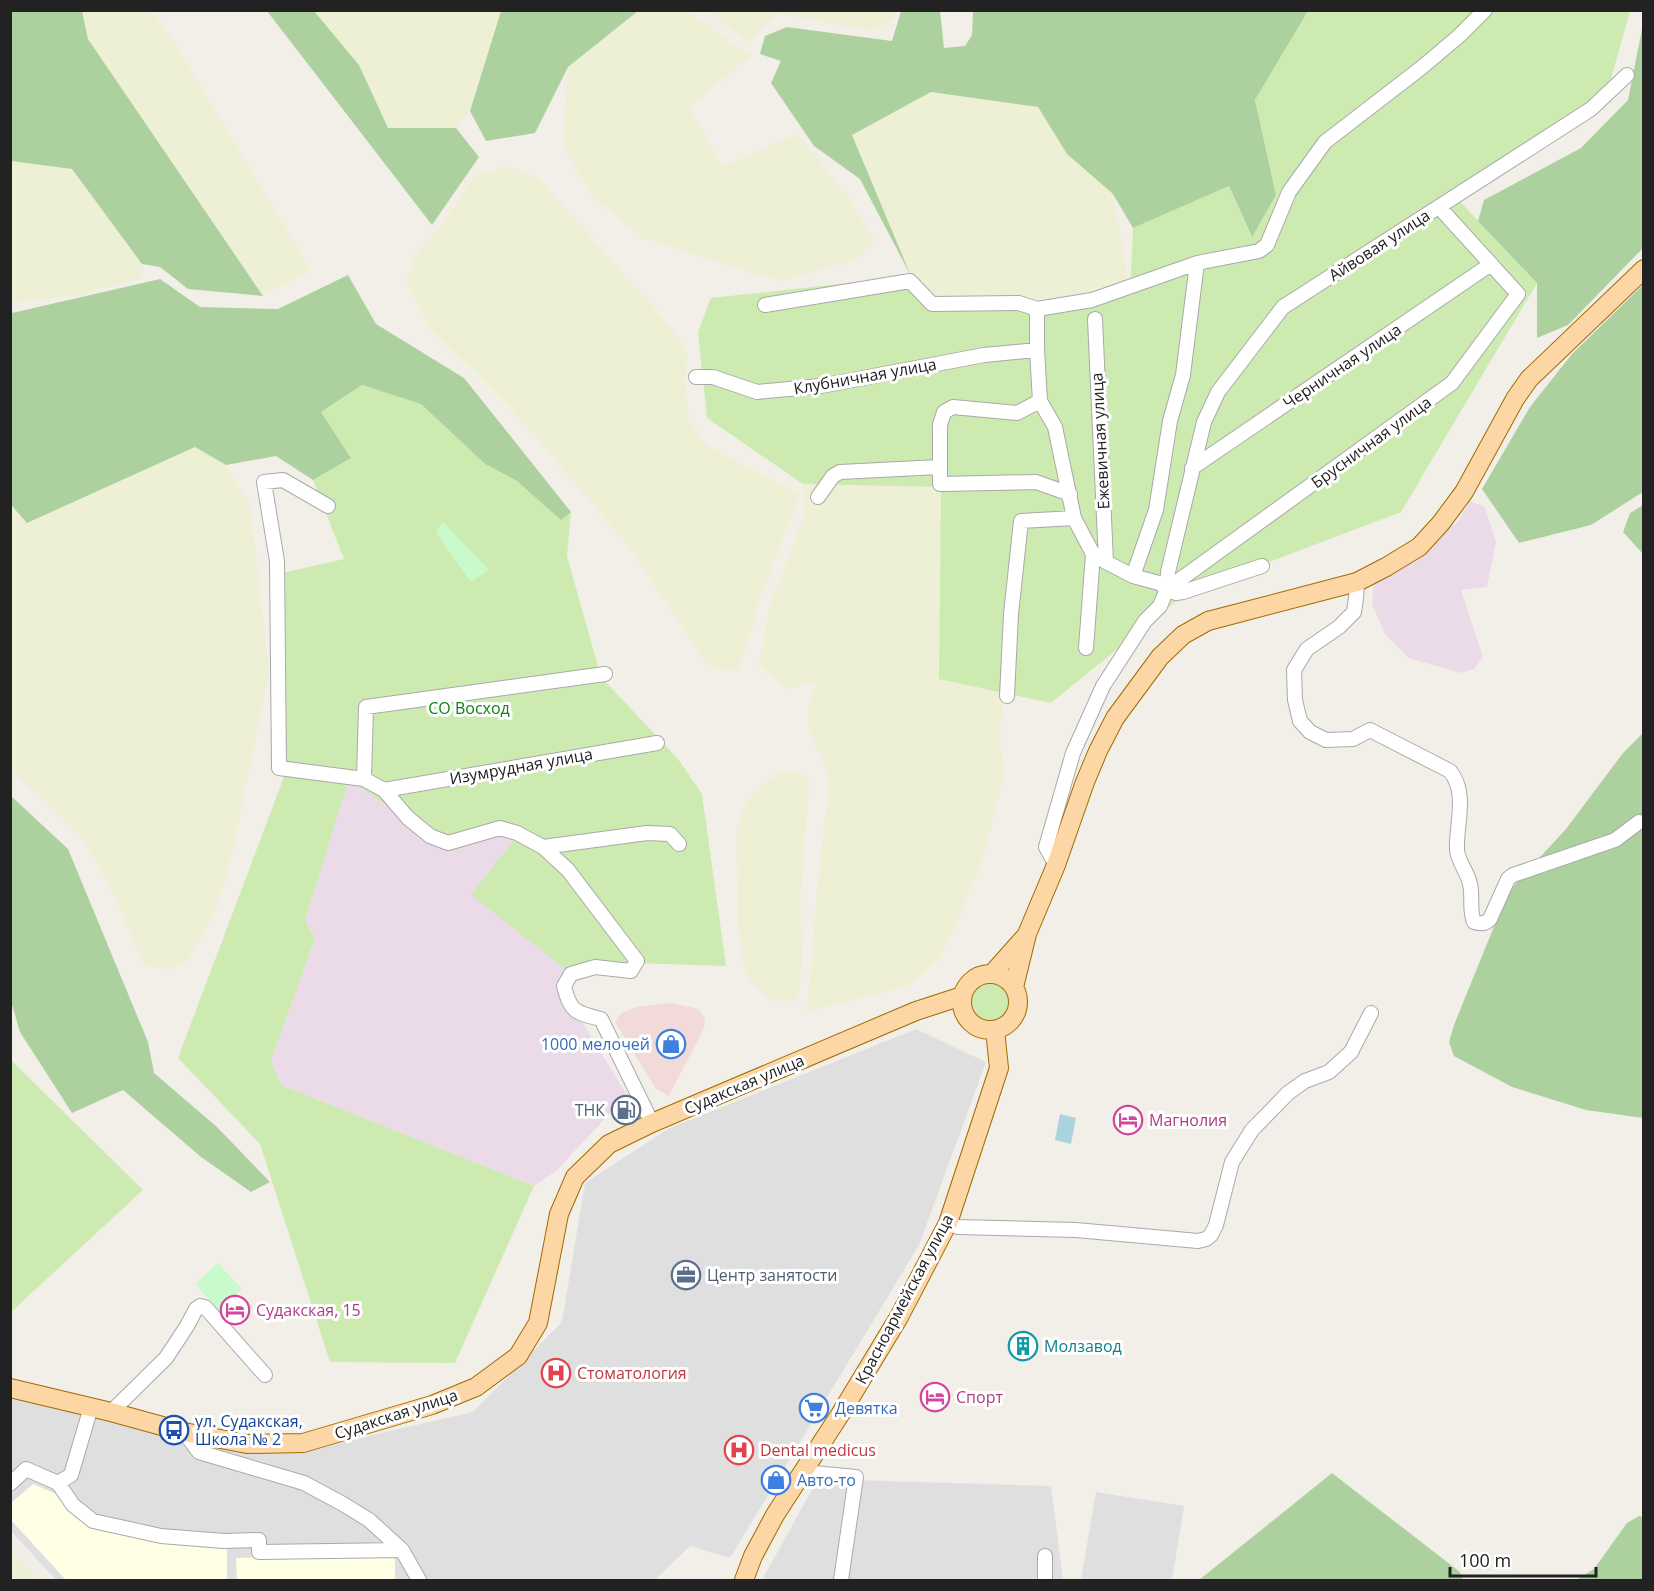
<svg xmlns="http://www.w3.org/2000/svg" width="1654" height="1591" font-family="'Open Sans',sans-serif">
<rect width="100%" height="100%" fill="#f2efe9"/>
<path fill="#e0dfdf" d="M916 1029 986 1062 919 1245 730 1558 690 1546 655 1580H56L11 1531V1394L308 1450 473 1412 562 1322 585 1183 668 1129Z
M818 1479 1051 1486 1063 1580H762Z
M1096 1492 1184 1506 1172 1580H1081Z"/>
<path fill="#f2dad9" d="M671 1003 699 1009 705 1019 704 1028 669 1096 656 1089 615 1022 622 1013 636 1007Z"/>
<path fill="#ebdbe8" d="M1470 501 1485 507 1496 542 1487 587 1461 590 1483 657 1474 669 1461 673 1408 658 1385 634 1372 604 1374 576 1458 522Z
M349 778 516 837 568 971 560 986 627 1095 556 1171 534 1186 281 1085 271 1061 315 938 305 920Z"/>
<path fill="#ffffe5" d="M33 1484 56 1494 69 1511 89 1527 159 1543 227 1549V1580H66L11 1520V1503Z
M395 1555V1580H237L236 1558Z"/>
<path fill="#eef0d5" d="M82 11H151L172 38 311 270 263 296 88 39Z
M314 11H501L470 111 456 128H388L359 65Z
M638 11H687L751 56 689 107 722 166 798 134 849 198 875 241 856 260 781 281 726 265 642 238 592 196 563 147 568 67Z
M711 11H895L893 20 871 31 778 13 747 43Z
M931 92 1038 107 1067 154 1113 194 1130 291 1046 310 936 308 911 276 852 135Z
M10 161 72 169 142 264V279L81 294 11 303Z
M507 166 538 177 675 332 688 353 685 379 689 422 708 446 800 494 761 596 739 669 723 670 707 665 630 548 511 408 428 326 406 282 416 254 437 231 474 177Z
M195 447 226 465 250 505 269 672 228 873 211 919 186 963 170 969 144 966 113 893 82 837 11 770 10 505 27 523Z
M803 484 941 487 939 679 1003 692 1000 742 1005 773 981 865 942 956 909 985 807 1012 819 869 829 790 826 769 808 727V704L815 683 785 689 759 664 770 605 804 516Z
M781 771 804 773 809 784 801 895 802 966 798 997 793 1001H770L746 976 738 930 737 824 748 798Z
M11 1552 39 1580H11Z"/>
<path fill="#cdebb0" d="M1308 11H1630L1607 93 1452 193 1537 283 1401 512 1185 594 1051 703 939 679 941 487 803 484 707 418 698 332 711 298 911 276 936 308 1046 310 1130 291 1133 228 1229 186 1251 236 1276 195 1255 100Z
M362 385 421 404 485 464 517 481 561 519 571 512 567 556 601 677 678 759 702 794 726 966 598 962 568 971 471 895 516 837 499 830 452 852 349 779 305 920 315 938 271 1061 281 1085 534 1186 455 1363 330 1362 260 1144 178 1058 285 774 273 575 344 559 313 480 351 458 321 412Z
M972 1002a18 18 0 1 1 36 0a18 18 0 1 1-36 0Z
M11 1060 143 1190 11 1312Z"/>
<path fill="#add19e" d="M11 10 82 11 88 39 263 296 188 289 160 267 142 264 72 169 11 161Z
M267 11H314L359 65 388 128H456L479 157 432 225Z
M501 11V10L638 11 568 67 535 133 486 141 470 111Z
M901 11H940L944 48 965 46 972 35 973 11H1308L1255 100 1276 195 1252 237 1229 186 1133 228 1113 194 1067 154 1038 107 931 92 852 135 911 276 860 179 814 146 771 83 781 61 760 54 765 36 787 27 892 41Z
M1643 24V248L1568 325 1537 338V283L1478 221 1484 200 1581 148 1628 100Z
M348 275 376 324 464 378 571 512 561 520 517 481 485 464 421 404 362 385 321 412 351 458 313 480 276 456 226 465 195 447 27 523 11 505 12 313 160 279 200 307 278 309Z
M1643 285V492L1591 525 1519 543 1482 489 1530 407 1572 354Z
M1643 505V554L1623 532 1630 513Z
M1643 733V1118L1586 1110 1512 1087 1454 1056 1449 1042 1454 1025 1508 892 1566 829 1623 753Z
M10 795 68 849 148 1042 154 1073 217 1127 270 1182 251 1192 201 1157 123 1090 72 1113 20 1032 11 1001Z
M1332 1473 1460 1572 1463 1580H1199Z
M1639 1516 1643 1517V1580H1576L1594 1569 1627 1523Z"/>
<path fill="#c8facc" d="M443 522 489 570 471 582 436 533Z
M218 1263 242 1289 219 1311 195 1284Z"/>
<path fill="#aad3df" d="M1060 1114 1076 1118 1071 1144 1055 1140Z"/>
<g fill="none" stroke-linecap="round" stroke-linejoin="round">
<g stroke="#a9a9a9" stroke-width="16">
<path id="minor" d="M765 305 910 281 932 304 1019 303 1037 309 1092 300 1197 263
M1037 309V350L1040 401 1055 427 1074 518 1093 554 1106 562 1133 576
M1095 319 1106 562
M696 377H713L757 392 821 386 984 355 1037 350
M1040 401 1017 413 953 407 944 412 940 425V484L1036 482 1070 494
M1192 468 1491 264
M818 497 833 476 840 472 939 467
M328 506 283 480 264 482 277 561 279 768 364 779 384 790 408 818 430 836 448 843 500 828 517 833 543 847 568 870 637 961 631 971 595 967 571 974 564 986C570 1012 576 1013 601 1019L652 1123
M1357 582 1356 598 1354 612 1339 627 1307 649 1294 670 1295 700 1300 721 1310 732 1326 740 1353 739 1370 730 1450 771C1468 793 1456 824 1457 849 1457 861 1468 872 1470 884 1473 897 1469 910 1474 922 1481 924 1485 924 1490 919L1508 879 1513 875 1615 840 1639 822
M1167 589 1168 572 1204 422 1218 392 1283 307 1591 109 1627 75
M1167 589 1452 383 1518 294 1439 207
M1167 589 1176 593 1183 592 1262 566
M1086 648 1093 554
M1007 696 1011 614 1021 521 1074 518
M364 779 366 707 605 674
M384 790 657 743
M543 847 647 833 670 834 679 844
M1056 865 1046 847 1073 753 1103 686 1145 621 1160 606 1167 589 1159 583 1133 576 1156 510 1170 421 1183 375 1197 263 1259 251 1267 245 1289 192 1325 142 1421 68 1459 36 1485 10
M948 1223 958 1227 1076 1230 1198 1241 1206 1239 1211 1235 1216 1225 1232 1162 1252 1130 1288 1093 1305 1081 1329 1072 1351 1052 1371 1013
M111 1412 166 1358 187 1326 196 1309 200 1306 205 1307 265 1375
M184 1432 199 1452 304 1483 343 1504 369 1520 402 1550 419 1580
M803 1472 856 1477 841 1580
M58 1483 73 1505 93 1521 161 1536 224 1541 259 1540V1552L402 1550
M10 1484 26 1469 58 1483 71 1475 91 1407
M1045 1580V1556"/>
</g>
<g stroke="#a06b00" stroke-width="20">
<path id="major" d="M992 974 1024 938
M962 1002a28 28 0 1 1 56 0a28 28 0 1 1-56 0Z
M1014 987 1027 934 1056 865 1085 782 1098 751 1115 718 1160 657 1183 635 1208 621 1357 582 1386 567 1419 547 1441 523 1464 492 1515 399 1529 379 1644 269
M10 1388 111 1412 184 1432 247 1444 303 1443 432 1405 476 1387 518 1356 538 1323 559 1214 575 1177 609 1144 652 1123 916 1011 962 996
M744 1580 753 1556 775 1515 841 1413 899 1317 948 1223 999 1068 995 1030"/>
</g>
<use href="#minor" stroke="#fff" stroke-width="14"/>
<use href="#major" stroke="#fcd6a4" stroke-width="18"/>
</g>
<defs>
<g id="shop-ring" transform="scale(1.5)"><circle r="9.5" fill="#fff" stroke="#3f7fe0" stroke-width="1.5"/><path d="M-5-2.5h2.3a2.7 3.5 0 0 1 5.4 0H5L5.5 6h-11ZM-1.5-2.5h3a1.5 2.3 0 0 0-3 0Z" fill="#3f7fe0"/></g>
<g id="fuel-ring" transform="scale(1.5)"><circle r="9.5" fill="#fff" stroke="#5c6f8a" stroke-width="1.5"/><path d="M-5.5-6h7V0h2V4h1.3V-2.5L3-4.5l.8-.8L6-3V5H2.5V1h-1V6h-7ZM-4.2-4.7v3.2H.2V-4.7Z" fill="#5c6f8a"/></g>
<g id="hotel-ring" transform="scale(1.5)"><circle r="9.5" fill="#fff" stroke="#d1479c" stroke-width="1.5"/><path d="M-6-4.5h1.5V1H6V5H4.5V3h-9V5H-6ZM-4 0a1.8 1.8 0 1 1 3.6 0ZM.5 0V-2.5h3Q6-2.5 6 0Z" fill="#d1479c"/></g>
<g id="office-ring" transform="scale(1.5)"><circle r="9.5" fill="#fff" stroke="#5c6f8a" stroke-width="1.5"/><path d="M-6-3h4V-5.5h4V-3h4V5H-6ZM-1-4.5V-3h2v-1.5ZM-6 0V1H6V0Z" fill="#5c6f8a"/></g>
<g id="building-ring" transform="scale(1.5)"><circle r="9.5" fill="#fff" stroke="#0f9aa8" stroke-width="1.5"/><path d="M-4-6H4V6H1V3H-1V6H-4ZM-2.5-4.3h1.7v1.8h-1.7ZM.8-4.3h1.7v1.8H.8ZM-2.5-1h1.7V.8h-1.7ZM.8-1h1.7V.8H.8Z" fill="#0f9aa8"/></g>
<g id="hospital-ring" transform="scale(1.5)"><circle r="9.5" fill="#fff" stroke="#e0444e" stroke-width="1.5"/><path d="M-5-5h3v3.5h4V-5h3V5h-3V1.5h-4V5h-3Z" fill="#e0444e"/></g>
<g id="supermarket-ring" transform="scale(1.5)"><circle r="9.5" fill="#fff" stroke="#3f7fe0" stroke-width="1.5"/><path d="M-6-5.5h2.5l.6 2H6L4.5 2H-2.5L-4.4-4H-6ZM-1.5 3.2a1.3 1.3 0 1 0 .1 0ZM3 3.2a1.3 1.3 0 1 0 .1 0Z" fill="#3f7fe0"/></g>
<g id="bus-ring" transform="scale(1.5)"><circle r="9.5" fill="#fff" stroke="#1a4fb4" stroke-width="1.5"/><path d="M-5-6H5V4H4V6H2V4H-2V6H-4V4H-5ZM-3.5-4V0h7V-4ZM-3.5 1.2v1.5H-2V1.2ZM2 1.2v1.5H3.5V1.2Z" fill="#1a4fb4"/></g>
</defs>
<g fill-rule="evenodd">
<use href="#shop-ring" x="671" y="1044"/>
<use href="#fuel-ring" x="626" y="1110"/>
<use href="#hotel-ring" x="1128" y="1120"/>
<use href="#office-ring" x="686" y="1275"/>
<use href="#hotel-ring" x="235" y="1310"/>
<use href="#building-ring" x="1023" y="1346"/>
<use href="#hospital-ring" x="556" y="1373"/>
<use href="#hotel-ring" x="935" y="1397"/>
<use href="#supermarket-ring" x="814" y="1408"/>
<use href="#bus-ring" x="174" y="1430"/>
<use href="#hospital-ring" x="739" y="1450"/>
<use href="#shop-ring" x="776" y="1480"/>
</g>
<g text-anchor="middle" stroke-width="6" stroke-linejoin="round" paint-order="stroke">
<g font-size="16" fill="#222" stroke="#fff">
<text transform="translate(1379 245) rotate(-33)" y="6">Айвовая улица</text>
<text transform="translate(1342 366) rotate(-34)" y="6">Черничная улица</text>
<text transform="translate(865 376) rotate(-10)" y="6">Клубничная улица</text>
<text transform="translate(1100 441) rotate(-93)" y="6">Ежевичная улица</text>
<text transform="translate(1371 442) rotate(-36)" y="6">Брусничная улица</text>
<text transform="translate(521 766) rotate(-10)" y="6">Изумрудная улица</text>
<text transform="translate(744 1084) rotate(-23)" y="6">Судакская улица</text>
<text transform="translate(904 1299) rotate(-62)" y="6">Красноармейская улица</text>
<text transform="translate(396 1414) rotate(-18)" y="6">Судакская улица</text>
</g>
<g font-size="16" fill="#0c8416" stroke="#fff">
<text x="469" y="714">СО Восход</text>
</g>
<g font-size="16" fill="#366cbe" stroke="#fff" text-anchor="start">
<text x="650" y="1050" text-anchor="end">1000 мелочей</text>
<text x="835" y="1414">Девятка</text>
<text x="797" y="1486">Авто-то</text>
</g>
<g font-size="16" fill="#4e5e75" stroke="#fff" text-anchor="end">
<text x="605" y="1116">ТНК</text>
<text x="707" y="1281" text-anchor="start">Центр занятости</text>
</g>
<g font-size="16" fill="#b23c85" stroke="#fff" text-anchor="start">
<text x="1149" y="1126">Магнолия</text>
<text x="256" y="1316">Судакская, 15</text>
<text x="956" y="1403">Спорт</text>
</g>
<g font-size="16" fill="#0d838f" stroke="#fff" text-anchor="start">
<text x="1044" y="1352">Молзавод</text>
</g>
<g font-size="16" fill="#be3a42" stroke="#fff" text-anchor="start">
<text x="577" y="1379">Стоматология</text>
<text x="760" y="1456">Dental medicus</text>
</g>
<g font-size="16" fill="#164399" stroke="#fff" text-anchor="start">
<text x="195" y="1427">ул. Судакская,<tspan x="195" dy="18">Школа № 2</tspan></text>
</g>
</g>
<rect width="1654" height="1591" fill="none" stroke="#222222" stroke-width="24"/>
<path d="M1450 1567v9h146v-9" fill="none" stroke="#222222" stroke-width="3"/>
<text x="1459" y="1567" font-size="18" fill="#222222" stroke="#ffffff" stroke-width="4.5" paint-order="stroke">100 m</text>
</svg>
